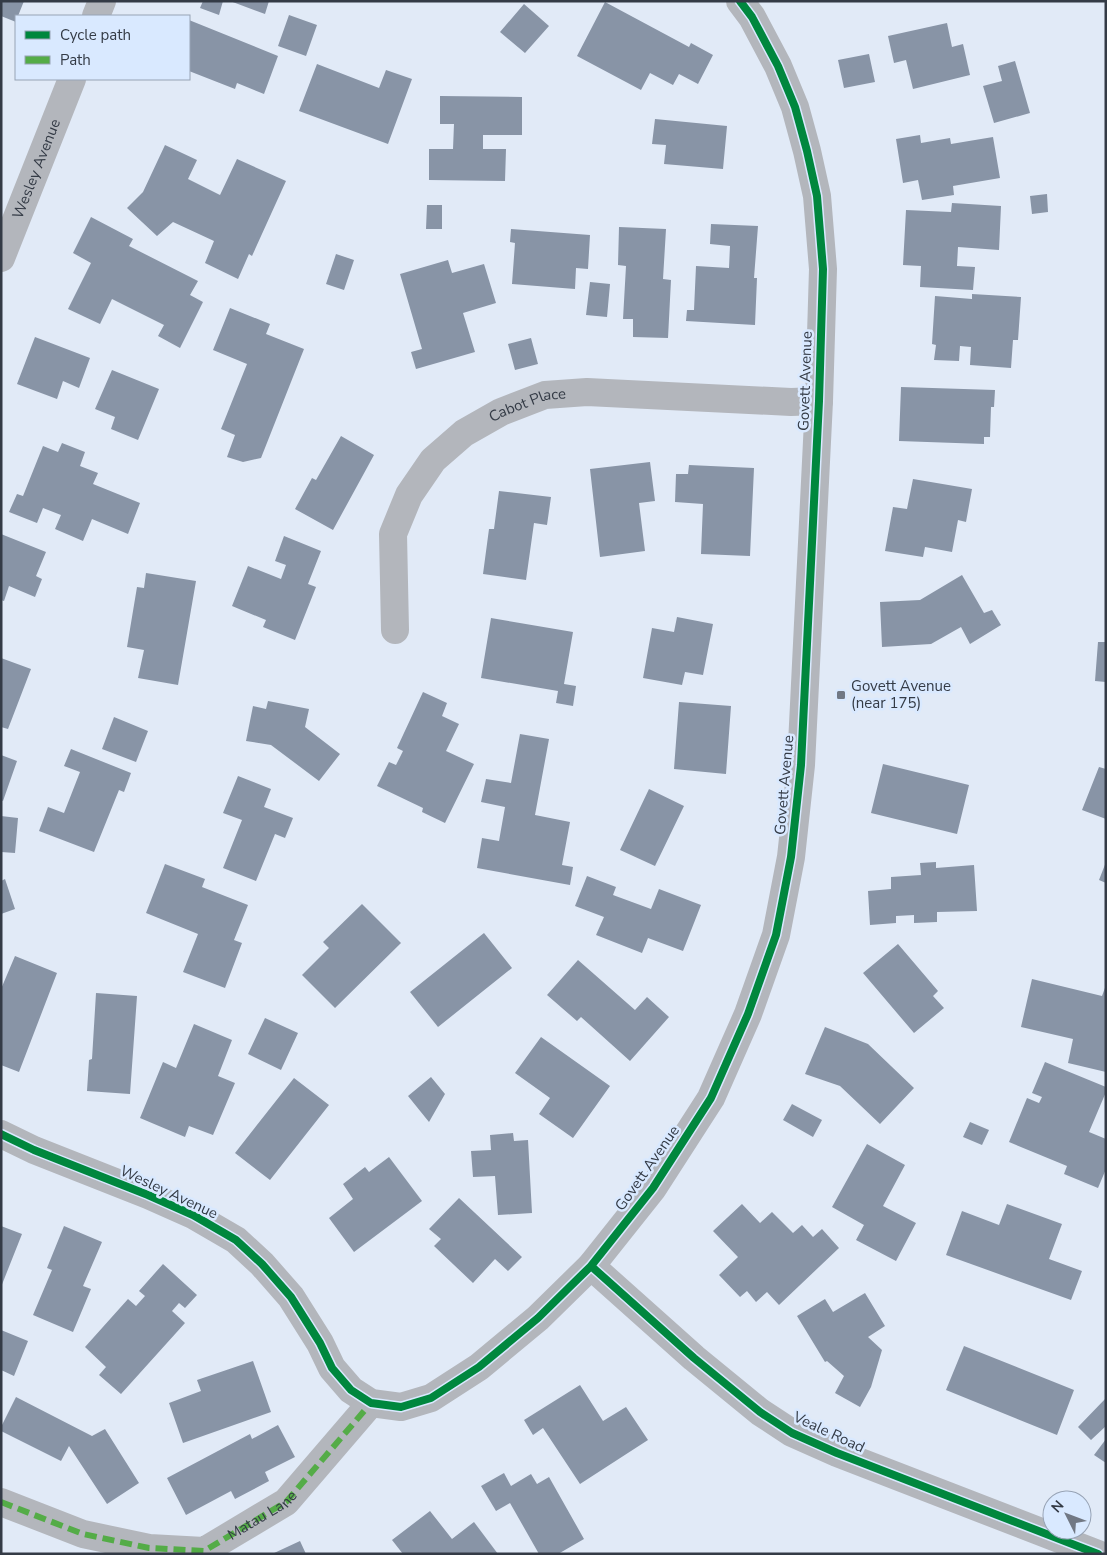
<svg xmlns="http://www.w3.org/2000/svg" width="1107" height="1555" font-family="'Nunito Sans',sans-serif">
<rect width="100%" height="100%" fill="#e1eaf7"/>
<path fill="#8894a6" d="M1 1H24L18 16H16V22L1 16Z
M203 1H223L219 15 200 8Z
M230 1H269L265 14Z
M605 2 689 47 691 43 713 55 698 84 679 74 673 85 650 73 641 90 577 56Z
M524 4 549 26 525 53 500 32Z
M289 15 317 25 306 56 278 46Z
M189 20 278 56 264 94 237 83 235 89 189 71Z
M947 23 952 47 963 44 970 75 913 89 906 60 894 63 888 36Z
M869 54 875 82 844 88 838 60Z
M1015 61 1030 113 994 123 983 86 1002 81 998 66Z
M317 64 379 88 386 70 412 79 388 144 299 111Z
M440 96 522 97V135H483V149H506L505 181 429 180V149H453L454 124H440Z
M655 119 727 126 723 169 664 164 666 145 652 144Z
M920 135 921 143 950 138 951 144 993 137 1000 178 953 186 954 195 922 200 918 180 903 183 896 139Z
M165 145 197 160 188 179 220 195 237 159 286 181 252 256 249 254 238 279 205 263 214 241 173 222 157 236 127 208 143 192Z
M1047 194 1048 212 1032 214 1030 196Z
M952 203 1001 206 999 250 958 247 957 266 975 267 973 290 920 287 921 266 903 265 906 210 951 212Z
M427 205H442V229H426Z
M91 217 133 239 129 246 198 281 190 295 203 302 180 348 158 336 164 325 112 299 100 324 68 309 91 263 73 253Z
M711 224 758 226 754 278H757L755 325 686 321 687 310H694L696 266 729 268 730 246 710 244Z
M619 227 666 229 663 279 671 280 668 338 633 337V319H623L626 266 618 265Z
M511 229 590 235 588 269 576 268 575 289 512 284 515 243 510 242Z
M336 254 354 260 344 290 326 284Z
M448 260 452 273 484 264 496 303 463 313 475 352 416 369 411 352 422 349 400 274Z
M590 282 610 284 607 317 586 315Z
M972 294 1021 297 1018 340H1013L1011 368 970 365 971 347 960 346 959 361 934 360 936 345 932 344 935 296 972 299Z
M230 308 270 324 266 334 304 349 261 458 243 462 227 457 235 435 221 429 247 364 213 350Z
M35 337 90 358 79 388 63 381 57 399 17 384Z
M531 338 538 364 515 370 508 344Z
M112 370 159 389 138 440 111 429 115 417 95 409Z
M901 387 995 390 994 407H991L990 437H984V444L899 441Z
M341 436 374 455 333 530 295 509 312 478 316 480Z
M62 443 85 452 80 466 98 473 93 484 140 503 128 534 92 519 83 541 55 529 61 515 43 508 37 523 9 512 17 494 23 496 43 446 58 452Z
M650 462 655 501 639 503 645 551 600 557 590 469Z
M689 465 754 468 750 556 701 554 703 504 675 502 676 474H688Z
M913 479 972 489 966 522 958 520 952 552 925 547 923 557 885 551 893 507 907 509Z
M499 491 551 497 547 525 534 523 526 580 483 574 489 529H494Z
M1 534 46 552 36 576 42 579 35 597 9 586 4 601 1 600Z
M284 536 321 551 308 584 316 587 295 640 263 627 266 620 232 606 248 566 281 579 286 565 275 561Z
M146 573 196 581 178 685 138 678 144 650 127 647 137 587 144 588Z
M962 575 984 613 992 610 1001 625 970 644 961 627 931 644 882 647 880 602 920 600Z
M677 617 713 624 703 675 685 672 682 685 643 678 652 628 674 632Z
M491 618 573 632 564 684 576 686 573 706 556 703 558 691 481 678Z
M1098 642H1106V682L1095 681Z
M1 658 31 669 8 729 1 727Z
M423 692 447 703 442 716 459 724 446 751 474 764 445 823 422 812 423 808 377 786 389 762 396 765 403 751 397 748Z
M268 701 309 709 305 727 340 754 319 781 271 745 246 741 253 706 266 709Z
M679 702 731 706 726 774 674 769Z
M114 717 148 731 136 762 102 749Z
M520 734 549 739 535 815 570 822 562 865 573 867 570 885 477 868 482 838 499 841 505 807 481 802 486 779 511 783Z
M71 749 131 773 124 792 119 790 94 852 39 831 48 807 64 813 80 772 64 766Z
M1 755 17 761 3 801 1 800Z
M883 764 969 785 957 834 871 813Z
M1099 767 1106 769V819L1082 810Z
M238 776 271 789 264 807 293 818 285 838 275 834 256 881 223 868 242 820 223 813Z
M649 789 684 806 655 866 620 850Z
M1 816 18 818 15 853 1 852Z
M936 862V868L974 865 977 911 937 912V922L914 923V915L896 916V923L870 925 868 891 891 889V877L921 875 920 863Z
M1106 862V883L1099 880Z
M165 864 205 879 202 887 248 905 234 940 242 943 225 988 183 972 198 934 146 913Z
M587 876 616 887 613 895 651 909 659 889 701 905 683 951 648 938 642 953 596 935 604 917 575 906Z
M5 879 15 909 1 914V881Z
M362 904 401 943 335 1008 302 975 329 948 323 942Z
M484 933 512 968 438 1027 410 992Z
M898 944 938 991 933 996 944 1008 914 1033 863 973Z
M15 956 57 973 19 1072 1 1065V989Z
M578 960 635 1010 647 997 669 1017 630 1061 581 1017 577 1021 547 995Z
M1032 979 1102 996 1106 985V1072L1068 1063 1073 1039 1021 1027Z
M96 993 137 996 130 1094 87 1091 89 1060 92 1059Z
M265 1018 298 1033 281 1070 248 1054Z
M194 1024 232 1040 218 1076 235 1083 213 1135 189 1126 185 1137 140 1118 163 1062 176 1068Z
M825 1027 868 1044 914 1088 880 1124 840 1086 805 1074Z
M541 1037 610 1086 573 1138 539 1114 550 1098 515 1073Z
M1045 1062 1106 1087V1092L1089 1132 1106 1139V1169L1098 1188 1064 1174 1067 1166 1009 1142 1027 1098 1039 1103 1042 1097 1032 1093Z
M431 1077 445 1094 429 1122 408 1096Z
M294 1078 329 1105 270 1180 235 1153Z
M792 1104 822 1120 813 1137 783 1120Z
M970 1122 989 1130 982 1145 963 1137Z
M513 1133 514 1141 528 1140 532 1213 498 1215 495 1176 473 1177 471 1151 491 1150 490 1135Z
M867 1144 905 1165 883 1206 916 1223 896 1261 856 1240 864 1225 832 1207Z
M389 1157 422 1201 354 1252 329 1218 353 1199 343 1184 365 1167 369 1172Z
M459 1198 522 1257 508 1271 495 1259 473 1283 434 1246 441 1239 429 1229Z
M742 1204 760 1223 772 1212 793 1233 802 1225 813 1237 822 1229 839 1248 779 1305 767 1292 756 1302 747 1291 740 1297 719 1275 738 1257 713 1231Z
M1007 1204 1062 1224 1049 1259 1082 1271 1071 1300 946 1255 962 1211 999 1225Z
M1 1226 22 1234 1 1287Z
M64 1226 102 1242 83 1286 91 1289 73 1332 33 1315 52 1270 47 1268Z
M163 1264 197 1295 185 1308 179 1303 172 1311 185 1323 121 1394 99 1375 106 1367 85 1347 128 1299 136 1306 145 1296 139 1291Z
M865 1293 885 1326 868 1337 882 1350 871 1387 860 1407 835 1393 844 1376 827 1361 825 1362 797 1316 825 1299 833 1312Z
M1 1330 28 1341 14 1376 1 1370Z
M964 1346 1074 1390 1057 1435 946 1390Z
M253 1361 271 1412 183 1443 169 1403 201 1391 197 1380Z
M580 1385 603 1421 626 1407 648 1440 580 1484 543 1428 533 1435 524 1420Z
M16 1397 92 1436 105 1429 139 1483 107 1504 69 1446 61 1461 1 1431V1427Z
M1106 1398V1426L1091 1440 1078 1427Z
M278 1425 295 1457 265 1472 269 1481 235 1499 231 1491 186 1515 167 1478 250 1434 252 1439Z
M1106 1439V1463L1094 1455Z
M504 1473 511 1486 531 1474 537 1484 549 1477 584 1539 558 1554H539L510 1503 496 1511 481 1486Z
M430 1511 452 1539 474 1522 498 1554H403L392 1540Z
M300 1541 306 1554H272Z"/>
<g fill="none" stroke-linecap="round" stroke-linejoin="round">
<g stroke="#b3b6bc" stroke-width="28">
<path d="M96 16 102 1"/>
<path id="s1" d="M1 258 72 79"/>
<path id="s2" d="M395 630 393 534 409 495 433 460 464 433 501 412 545 395 587 392 791 402 819 401"/>
<path d="M1 1134 34 1150 148 1195 193 1215 236 1240 262 1264 291 1297 320 1343 332 1368 351 1390 371 1403 401 1407 431 1398 479 1367 538 1318 591 1266 653 1188 711 1098 748 1014 776 935 791 857 801 765 819 401 823 269 817 196 807 151 795 107 778 66 752 17 740 1"/>
<path d="M591 1266 694 1358 760 1412 792 1433 837 1453 1098 1554"/>
<path id="s3" d="M1 1502 83 1534 149 1548 204 1551 286 1502 371 1403"/>
</g>
<path stroke="#54ac47" stroke-width="6" stroke-dasharray="12 6" stroke-linecap="butt" d="M1 1502 83 1534 149 1548 204 1551 286 1502 371 1403"/>
<g stroke="#d9e9ff" stroke-width="11">
<path id="cycleway" d="M1 1134 34 1150 148 1195 193 1215 236 1240 262 1264 291 1297 320 1343 332 1368 351 1390 371 1403 401 1407 431 1398 479 1367 538 1318 591 1266 653 1188 711 1098 748 1014 776 935 791 857 801 765 819 401 823 269 817 196 807 151 795 107 778 66 752 17 740 1
M591 1266 694 1358 760 1412 792 1433 837 1453 1098 1554"/>
</g>
<use href="#cycleway" stroke="#00873e" stroke-width="8"/>
</g>
<rect fill="#717884" stroke="#d9e9ff" stroke-width="2" x="836" y="690" width="10" height="10" rx="2.5"/>
<g text-anchor="middle" stroke-width="5" stroke-linejoin="round" paint-order="stroke">
<g font-size="15" fill="#343b46" stroke="#d9e9ff">
<text dy="5" stroke="none"><textPath href="#s1" startOffset="96">Wesley Avenue</textPath></text>
<text transform="translate(805 381) rotate(-88)" y="5">Govett Avenue</text>
<text dy="5" stroke="none"><textPath href="#s2" startOffset="292">Cabot Place</textPath></text>
<text transform="translate(784 785) rotate(-85)" y="5">Govett Avenue</text>
<text transform="translate(647 1168) rotate(-55)" y="5">Govett Avenue</text>
<text transform="translate(169 1192) rotate(25)" y="5">Wesley Avenue</text>
<text transform="translate(829 1432) rotate(25)" y="5">Veale Road</text>
<text dy="5" stroke="none"><textPath href="#s3" startOffset="279">Matau Lane</textPath></text>
</g>
<g font-size="15" fill="#343b46" stroke="#d9e9ff" text-anchor="start">
<text x="851" y="691">Govett Avenue<tspan x="851" dy="17">(near 175)</tspan></text>
</g>
</g>
<rect width="1107" height="1555" fill="none" stroke="#343b46" stroke-width="5"/>
<rect x="15" y="15" width="175" height="65" fill="#d9e9ff" stroke="#97a3b5"/>
<rect x="25" y="31" width="25" height="8" fill="#00873e" stroke="#97a3b5"/>
<text x="60" y="40" font-size="15" fill="#343b46">Cycle path</text>
<rect x="25" y="56" width="25" height="8" fill="#54ac47" stroke="#97a3b5"/>
<text x="60" y="65" font-size="15" fill="#343b46">Path</text>
<g transform="translate(1067 1515) rotate(312)"><circle r="24" fill="#d9e9ff" stroke="#97a3b5"/>
<path d="M0-4L9 19L0 12L-9 19Z" fill="#717884"/>
<text y="-8" font-size="14" font-weight="bold" text-anchor="middle" fill="#343b46">N</text>
</g>
</svg>
